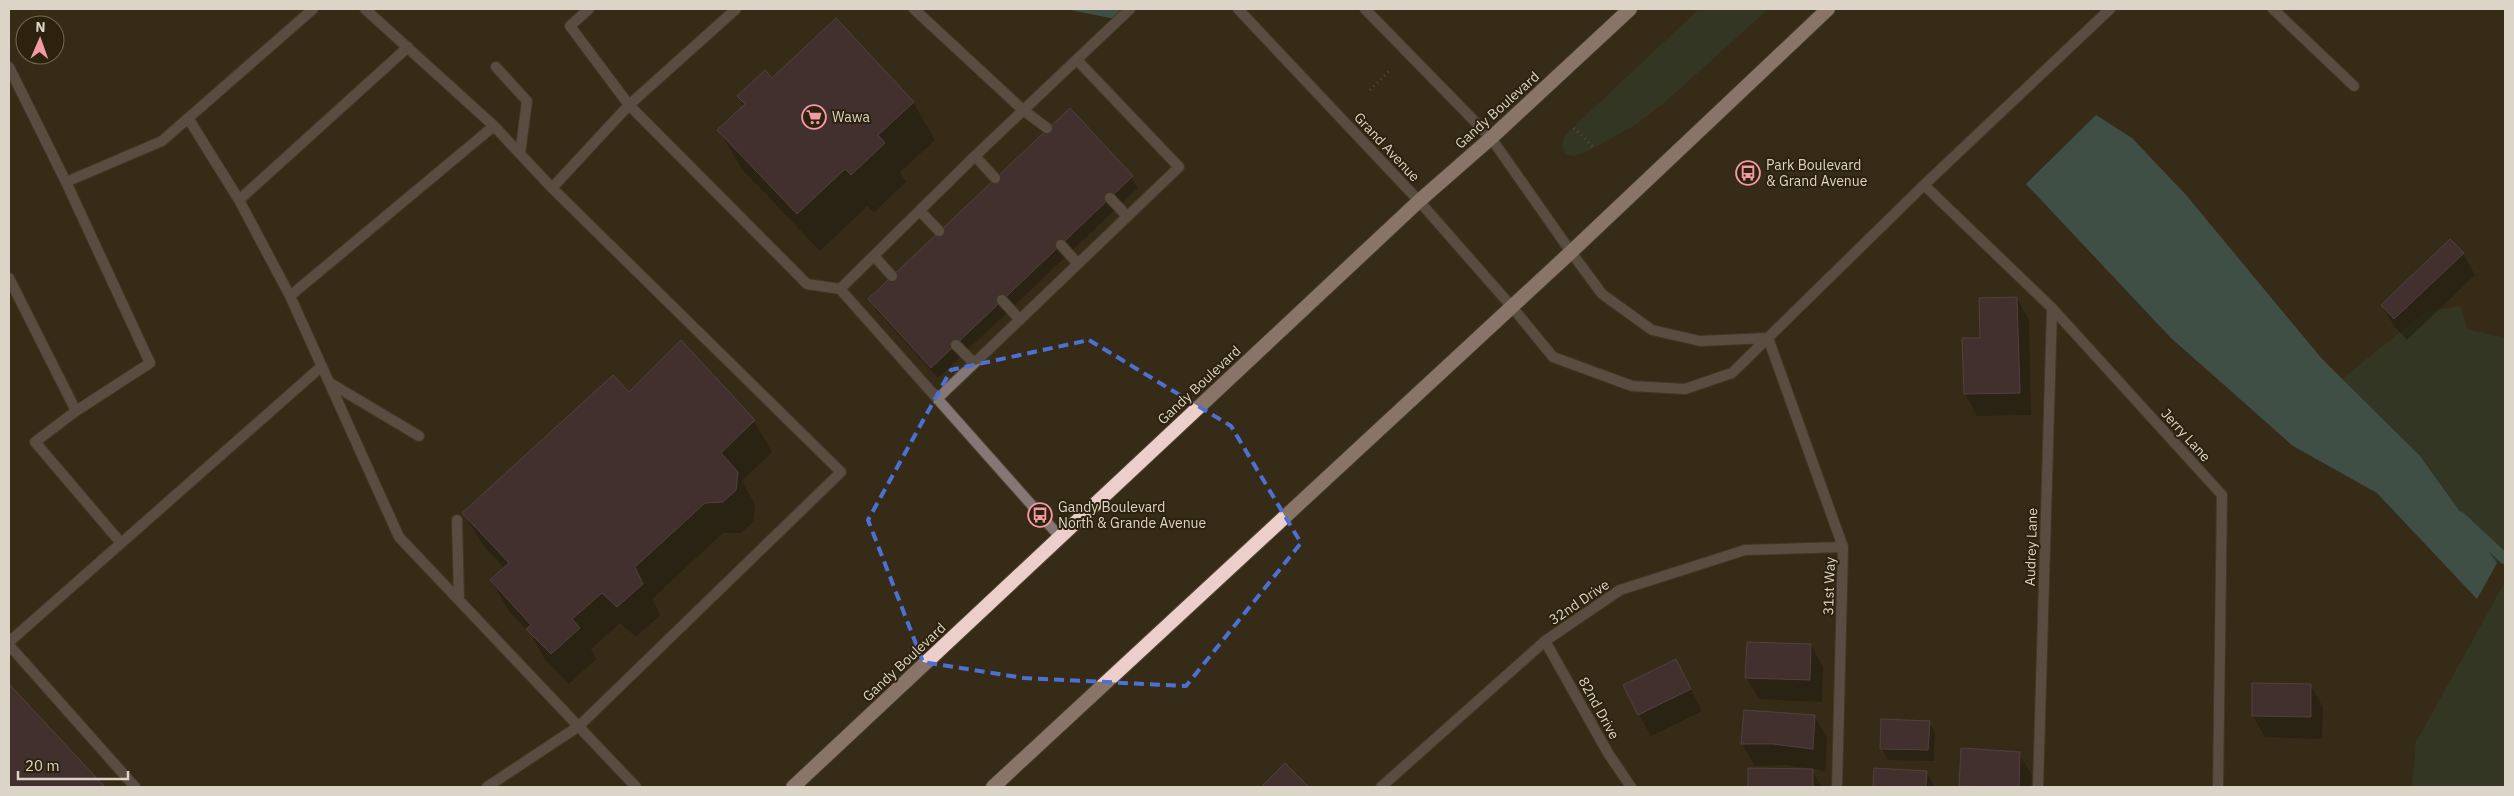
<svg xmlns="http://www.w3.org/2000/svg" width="2514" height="796" font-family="'IBM Plex Sans',sans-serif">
<rect width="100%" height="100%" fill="#362b17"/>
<path fill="#2f4332" d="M1699 9H1768L1663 104 1632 127 1588 151 1574 156 1565 154 1562 147 1564 136Z
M2461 306 2467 329 2505 338V548L2497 563 2420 456 2342 379 2425 312Z
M2505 582V787H2412L2416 742Z"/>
<path fill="#4d7a7d" d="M1065 9H1133L1121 20Z
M2096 115 2132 138 2186 195 2322 359 2420 456 2497 563 2477 599 2377 493 2293 446 2171 338 2026 184Z"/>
<path fill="#0007" d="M772 80 913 102 935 140 900 172 906 182 874 212 867 206 820 251 741 168 719 130 744 107 738 96Z
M1131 177 1138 188 938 378 876 310 870 299Z
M2463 254 2475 275 2407 340 2395 327 2382 306Z
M2017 298 2029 320 2031 415 1977 416 1965 394 1964 339H1981Z
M681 342 754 421 772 452 742 481 755 504 753 522 741 533H723L652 599 660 615 636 637 620 623 591 649 596 659 569 684 545 660 531 634 509 611 491 580 505 569 482 544 464 513 629 394Z
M1811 645 1823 667 1822 702 1759 699 1746 677Z
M1676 660 1702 711 1651 736 1639 714Z
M2310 685 2323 707 2322 739 2265 737 2253 716Z
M9 686 103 787H9Z
M1745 712 1815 717 1827 738 1825 771 1786 765 1755 766 1742 744Z
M1929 722 1935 733 1934 761 1888 760 1882 749Z
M2019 754 2032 775 2031 787 1960 786Z
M1749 769 1812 771 1822 787H1749Z
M1875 769 1926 772 1935 787H1874Z"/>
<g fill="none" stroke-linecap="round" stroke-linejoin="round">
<path stroke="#4d7a7d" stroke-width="11" d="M2460 517 2505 559"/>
</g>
<path fill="#513549" stroke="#715a69" d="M836 18 914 102 878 135 885 143 851 175 845 169 797 214 717 130 745 104 737 96 765 70 772 78Z
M1070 108 1133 176 931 368 868 299Z
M2450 239 2464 253 2394 319 2381 305Z
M2017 297 2020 393 1964 394 1962 338H1980L1979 298Z
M681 340 755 420 721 453 738 472 736 490 723 502 705 503 635 567 643 584 617 607 602 593 572 619 580 628 551 654 526 629 531 625 490 580 509 563 462 513 613 375 629 392Z
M1747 642 1811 644 1810 680 1745 678Z
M1676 659 1691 689 1638 715 1623 685Z
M2252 683 2311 684V717L2252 716Z
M9 684 105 787H9Z
M1744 710 1815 715 1813 749 1773 744H1741Z
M1881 719 1930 721 1928 750 1880 749Z
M1961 748 2020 752 2019 787 1959 786Z
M1285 763 1309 787H1261Z
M1748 768 1813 769V787H1748Z
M1874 768 1927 771 1926 787H1873Z"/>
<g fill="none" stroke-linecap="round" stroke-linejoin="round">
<g stroke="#504633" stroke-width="12">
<path id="service" d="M365 9 494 126
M589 9 570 26 629 105 807 284 840 289
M914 9 1023 110 1047 128
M2273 9 2354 86
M9 67 66 182 150 363 76 411
M496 67 527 101 520 154
M188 118 239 200 290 296 399 537 636 787
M975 156 995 178
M66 182 162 141 313 9
M552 188 629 105 736 9
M1110 198 1127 216
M239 200 408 47
M920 211 939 231
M1061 245 1078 264
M874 256 892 276
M9 278 76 411 35 442 121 543
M290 296 494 126 552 188 841 472 579 726 487 787
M1002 300 1020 320
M956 345 974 363
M330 383 419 436
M937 399 1179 167 1077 60
M457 520 459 600
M1060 537 840 289 975 156 1130 9
M9 642 322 366
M9 645 135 787"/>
</g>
<g stroke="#504633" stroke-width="12">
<path id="minor" d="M1924 185 2052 308 2222 495 2218 787
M1571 252 1602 294 1652 330 1700 341 1768 338
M1512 307 1553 357 1632 386 1685 389 1732 373 1924 185 2110 9
M1768 338 1843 547 1837 787
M1545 641 1608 753 1631 787
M1381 787 1545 641 1620 590 1745 550 1843 547
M2038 787 2052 308"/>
</g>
<g stroke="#504633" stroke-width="12">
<path id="tertiary" d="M1238 9 1419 201 1512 307
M1365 9 1491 138 1571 252"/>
</g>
<g stroke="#504633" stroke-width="16">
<path id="trunk" d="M793 787 1419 201 1491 138 1630 9
M993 787 1571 252 1828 9"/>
</g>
<path stroke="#796f5e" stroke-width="3" stroke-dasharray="1 4" stroke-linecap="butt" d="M1370 90 1389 71
M1574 128 1594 148"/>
<use href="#service" stroke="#847775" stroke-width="10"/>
<use href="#minor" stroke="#847775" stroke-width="10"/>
<use href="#tertiary" stroke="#847775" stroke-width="10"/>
<use href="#trunk" stroke="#ecceca" stroke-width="14"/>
</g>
<path d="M0 0H2514V796H0ZM1089 340 1231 426 1301 543 1186 686 1024 678 923 662 868 520 951 370Z" fill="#362b17" fill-opacity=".55" fill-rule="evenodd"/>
<path fill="none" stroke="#4c70d4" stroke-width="4" stroke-dasharray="10 6" stroke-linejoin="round" d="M1089 340 1231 426 1301 543 1186 686 1024 678 923 662 868 520 951 370Z"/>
<defs>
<g id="supermarket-ring" transform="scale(1.25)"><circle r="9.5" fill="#2c220d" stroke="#f49aa5" stroke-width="1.5"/><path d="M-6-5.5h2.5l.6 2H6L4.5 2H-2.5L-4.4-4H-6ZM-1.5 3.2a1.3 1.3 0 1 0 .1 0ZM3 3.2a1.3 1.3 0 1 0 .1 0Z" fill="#f49aa5"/></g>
<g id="bus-ring" transform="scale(1.25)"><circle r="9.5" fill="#2c220d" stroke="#f49aa5" stroke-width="1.5"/><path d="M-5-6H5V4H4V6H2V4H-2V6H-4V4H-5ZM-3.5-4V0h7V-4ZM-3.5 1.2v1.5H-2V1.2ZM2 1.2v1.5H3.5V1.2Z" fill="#f49aa5"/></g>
</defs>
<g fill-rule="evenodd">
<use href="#supermarket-ring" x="814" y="117"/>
<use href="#bus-ring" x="1748" y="173"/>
<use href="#bus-ring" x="1040" y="515"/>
</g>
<g text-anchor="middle" stroke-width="4" stroke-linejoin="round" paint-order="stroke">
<g font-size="14" fill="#dbd4c7" stroke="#2c220d">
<text transform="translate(1497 110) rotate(-42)" y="5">Gandy Boulevard</text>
<text transform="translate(1387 147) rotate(47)" y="5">Grand Avenue</text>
<text transform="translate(1199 385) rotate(-43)" y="5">Gandy Boulevard</text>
<text transform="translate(2186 435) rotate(48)" y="5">Jerry Lane</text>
<text transform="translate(2031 547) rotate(-88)" y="5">Audrey Lane</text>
<text transform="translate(1829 586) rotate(-88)" y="5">31st Way</text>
<text transform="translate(1579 602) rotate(-34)" y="5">32nd Drive</text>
<text transform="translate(904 662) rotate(-43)" y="5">Gandy Boulevard</text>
<text transform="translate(1599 708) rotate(61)" y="5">82nd Drive</text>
</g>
<g font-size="14" fill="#dbd4c7" stroke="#2c220d" text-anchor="start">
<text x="832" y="122">Wawa</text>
<text x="1766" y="170">Park Boulevard<tspan x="1766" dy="16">&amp; Grand Avenue</tspan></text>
<text x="1058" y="512">Gandy Boulevard<tspan x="1058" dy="16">North &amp; Grande Avenue</tspan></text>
</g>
</g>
<rect width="2514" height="796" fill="none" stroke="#dbd4c7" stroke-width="20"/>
<g transform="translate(40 40) rotate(2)"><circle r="24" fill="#2c220d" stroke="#726957"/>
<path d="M0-4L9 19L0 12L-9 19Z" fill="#f49aa5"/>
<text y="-8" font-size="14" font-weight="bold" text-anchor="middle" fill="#dbd4c7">N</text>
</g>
<path d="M18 771v8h110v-8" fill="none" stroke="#dbd4c7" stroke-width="2.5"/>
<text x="25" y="771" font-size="15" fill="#dbd4c7" stroke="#2c220d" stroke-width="4" paint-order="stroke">20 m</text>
</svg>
